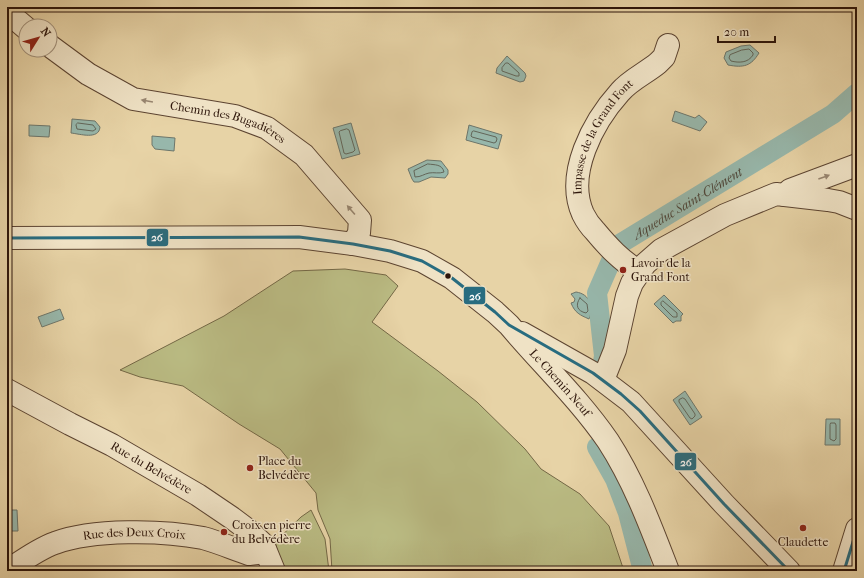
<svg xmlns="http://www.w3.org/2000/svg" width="864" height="578" font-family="'IM FELL French Canon',serif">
<rect width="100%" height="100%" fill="#e7d3a6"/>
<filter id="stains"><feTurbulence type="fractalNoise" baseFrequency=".005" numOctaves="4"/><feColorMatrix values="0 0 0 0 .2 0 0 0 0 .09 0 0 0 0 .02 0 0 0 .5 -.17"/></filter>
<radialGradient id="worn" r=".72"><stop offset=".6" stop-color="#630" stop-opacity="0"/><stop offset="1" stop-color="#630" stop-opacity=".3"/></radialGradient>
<path fill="#babb83" stroke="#746846" d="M345 269 386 275 398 286 372 322 438 371 477 402 525 449 541 469 580 494 609 526 624 571H332L330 539 318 510 316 493 280 449 239 424 183 386 140 377 120 370 224 316 293 271Z
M311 510 325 539 329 571H293L282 566 275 542 301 517Z"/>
<path fill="#97b7ab" stroke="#6d766b" d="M750 45 759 53C751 66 744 68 728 65L724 58 726 52 741 46Z
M507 56 525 73 526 76 524 81 520 82 496 73 497 68Z
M675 111 695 118 699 115 707 122 700 131 672 121Z
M72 119 95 121 100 127C99 140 80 134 71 133Z
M351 123 360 154 342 159 333 128Z
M29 125 50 126 49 137 29 136Z
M469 125 502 135 498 149 466 140Z
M152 136 175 138 174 151 155 149 152 145Z
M427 160 441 161 448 170V174L445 178 431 177 419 182H414L412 179 408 169Z
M576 292C590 294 594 307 589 319 580 315 575 313 571 303L574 302 575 299 571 294Z
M664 295 683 314 681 316V321H676L673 323 654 304Z
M60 309 64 319 42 327 38 317Z
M685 391 702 417 690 425 673 400Z
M826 419H840V445H825Z
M7 510H17L18 531H8Z"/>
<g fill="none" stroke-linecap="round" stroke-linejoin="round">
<path stroke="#62665a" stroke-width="1" d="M742 50 749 49 753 53V55C748 63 739 63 731 61L729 58 730 55Z
M506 63H508L519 73V76H516L502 71V68Z
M78 123 93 125 96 129 93 131 77 129 76 125Z
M347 129 349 130 355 150 353 152 346 154 344 153 339 132 340 131Z
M474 131 496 137 497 139 496 142 494 143 472 137 471 136 472 132Z
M428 164C435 165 442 164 444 172 439 174 434 172 429 173 424 174 421 177 415 177L414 171Z
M580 298 587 304 588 311 586 313C577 311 575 305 580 298Z
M663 301 677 313V317H673L661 305V303Z
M683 398 685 399 695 414V416L692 419 690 418 679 402V400Z
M831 423H835L836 425V439L834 441 830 439V425Z"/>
<g stroke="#97b7ab" stroke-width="20">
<path id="s1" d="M603 362 604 356 597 293 618 245 833 114 857 93"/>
<path d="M597 447 615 479 628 513 643 571"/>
</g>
<g stroke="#5c4431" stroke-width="24">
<g id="minor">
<path d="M7 12 26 28"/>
<path id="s2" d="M50 46 88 74 133 99 235 116 267 128 304 155 360 220 359 233 353 244"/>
<path d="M785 195 790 190 857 165"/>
<path id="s3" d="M7 238 299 237 353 244 390 251 422 261 452 278 495 312 509 325C542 364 579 399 608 441 634 481 651 527 668 571"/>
<path id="s4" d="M639 272C620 259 610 249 595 231 590 226 586 220 583 214 565 174 593 122 620 92 630 80 646 73 658 63L664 57 668 45"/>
<path d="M522 333 593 373 631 402 724 504 789 571"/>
<path d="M603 380 615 350 627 296 632 283 645 264 661 250 725 215 776 194 828 200 839 202 857 209"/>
<path id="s5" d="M7 390 70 424 112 445 198 495 232 518 248 530 263 544 274 571"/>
<path id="s6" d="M7 571C22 561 38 549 55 543 92 529 163 530 203 538 218 542 234 549 249 554L257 553 265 550"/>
</g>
</g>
<g stroke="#5c4431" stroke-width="24">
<path id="tertiary" d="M844 571 857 529"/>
</g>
<use href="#minor" stroke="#efe2c5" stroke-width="22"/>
<use href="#tertiary" stroke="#efe2c5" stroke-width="22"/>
<g stroke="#efe2c5" stroke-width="6">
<path id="bus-1" d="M7 238 299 237 353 244 390 251 422 261 452 278 495 312 509 325 593 373 621 394 640 411 724 504 789 571
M844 571 857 529"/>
</g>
<use href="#bus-1" stroke="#286c80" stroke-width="3"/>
</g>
<defs><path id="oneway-solid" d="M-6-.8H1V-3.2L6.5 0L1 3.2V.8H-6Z"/></defs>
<g fill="#988671">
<use href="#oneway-solid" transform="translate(147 101) rotate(-170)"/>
<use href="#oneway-solid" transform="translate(824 177) rotate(-20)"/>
<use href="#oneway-solid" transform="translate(351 210) rotate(-131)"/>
</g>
<g fill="#8f2418" stroke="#efe2c5" stroke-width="1.5">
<circle cx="623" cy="270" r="4"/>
<circle cx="250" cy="468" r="4"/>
<circle cx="803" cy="528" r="4"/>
<circle cx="224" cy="532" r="4"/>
</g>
<circle fill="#2d150a" stroke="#efe2c5" stroke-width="1.5" cx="448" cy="276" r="3.5"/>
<g text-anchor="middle" stroke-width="3" stroke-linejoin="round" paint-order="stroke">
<g font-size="12" fill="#2d150a" stroke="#efe2c5">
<text dy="4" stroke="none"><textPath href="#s2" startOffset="197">Chemin des Bugadières</textPath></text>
<text dy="4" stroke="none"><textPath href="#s4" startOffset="166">Impasse de la Grand Font</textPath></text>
<text dy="4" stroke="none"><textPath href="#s3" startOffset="603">Le Chemin Neuf</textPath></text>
<text dy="4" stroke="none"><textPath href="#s5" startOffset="164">Rue du Belvédère</textPath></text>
<text dy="4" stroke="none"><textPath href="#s6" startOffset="136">Rue des Deux Croix</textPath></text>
</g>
<g font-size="12" fill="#2d150a" stroke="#efe2c5" text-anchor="start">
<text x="631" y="267">Lavoir de la<tspan x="631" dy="14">Grand Font</tspan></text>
<text x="258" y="465">Place du<tspan x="258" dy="14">Belvédère</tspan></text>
<text x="232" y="529">Croix en pierre<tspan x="232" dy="14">du Belvédère</tspan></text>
<text x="803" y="546" text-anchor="middle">Claudette</text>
</g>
<g font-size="13" font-style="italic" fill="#4d463a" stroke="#efe2c5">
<text dy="5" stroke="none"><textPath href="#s1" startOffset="203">Aqueduc Saint-Clément</textPath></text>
</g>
</g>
<g stroke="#efe2c5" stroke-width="1.5">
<rect x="146" y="228" width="23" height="19" rx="4" fill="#286c80"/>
<rect x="463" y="286" width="23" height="19" rx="4" fill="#286c80"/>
<rect x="674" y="452" width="23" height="19" rx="4" fill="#286c80"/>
</g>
<g font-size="11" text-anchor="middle" font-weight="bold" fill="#fff">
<text x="157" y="241">26</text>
<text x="475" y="300">26</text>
<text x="686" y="466">26</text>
</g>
<rect width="864" height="578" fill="none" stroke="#e7d3a6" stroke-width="24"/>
<rect x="8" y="8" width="848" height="562" fill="none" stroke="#2d150a" stroke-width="2"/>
<rect x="12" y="12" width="840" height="554" fill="none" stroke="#2d150a"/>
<g transform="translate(38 38) rotate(53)"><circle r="19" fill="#efe2c5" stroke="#a1907a"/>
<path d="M0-3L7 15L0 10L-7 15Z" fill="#8f2418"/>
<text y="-6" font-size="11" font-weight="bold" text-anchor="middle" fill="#2d150a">N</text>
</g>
<path d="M718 36v6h57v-6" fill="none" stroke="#2d150a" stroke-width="2"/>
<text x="724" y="36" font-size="12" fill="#2d150a" stroke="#efe2c5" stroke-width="3" paint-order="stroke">20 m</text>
<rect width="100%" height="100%" filter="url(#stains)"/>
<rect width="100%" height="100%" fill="url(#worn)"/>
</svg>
